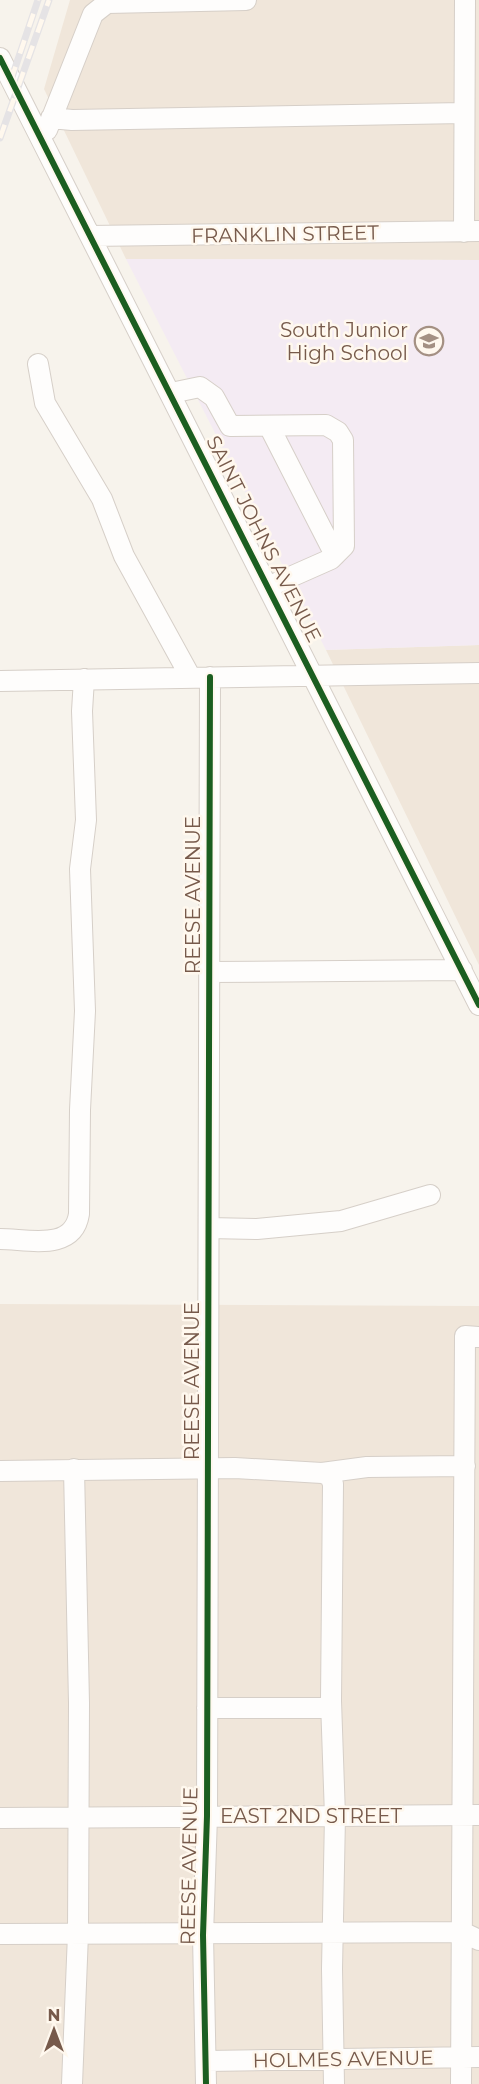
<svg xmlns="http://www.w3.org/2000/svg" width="479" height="2084" font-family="Montserrat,sans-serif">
<rect width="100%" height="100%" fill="#f7f3ec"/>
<path fill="#f0e6da" d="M70 0H479V260L126 259 44 89Z
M479 645V965L326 650Z
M0 1304 479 1306V2084H0Z"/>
<path fill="#f4ebf3" d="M126 259 479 260V645L326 650Z"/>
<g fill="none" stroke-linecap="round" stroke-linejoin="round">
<g stroke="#d6cfc8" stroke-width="22">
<path id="minor" d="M0 58 479 1005
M51 118 72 120 463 113
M47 130 93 14 107 3 246 0
M464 232 465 0
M90 236 479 231
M38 364 45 403 102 499 124 556 191 678
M171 393 200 387 214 397 230 426 326 425 338 432 343 440 344 546 331 559 270 586
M269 426 335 555
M0 681 479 673
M209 972 462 970
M209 1228 257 1229 341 1221 430 1195
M0 1239C28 1239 73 1252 79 1214L80 1110 85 1011 80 869 86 820 82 711 84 679
M0 1471 235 1468 322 1473 330 1476 333 1484 331 1701 335 1816 332 1969 334 2084
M322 1473 367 1467 465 1466
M207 1708H331
M0 1818 479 1815
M0 1934 462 1932 479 1940
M207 2061 479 2057
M72 2084 78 1934 79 1703 74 1469
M206 2084 203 1935 207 1816 210 677
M461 2084 465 1336 479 1337"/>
</g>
<use href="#minor" stroke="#fefdfc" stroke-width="20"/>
<g stroke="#e5e3e5" stroke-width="7">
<path id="rail" d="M11 80 38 0
M0 138 49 0"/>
</g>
<use href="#rail" stroke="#fff8ee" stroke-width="4.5" stroke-dasharray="14" stroke-linecap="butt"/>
<g stroke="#fff8ee" stroke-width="10">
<path id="cycleway" d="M0 58 479 1005
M206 2084 203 1935 207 1816 210 677"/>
</g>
<use href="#cycleway" stroke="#1b5e20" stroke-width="6"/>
</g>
<defs>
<g id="school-ring" transform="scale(1.5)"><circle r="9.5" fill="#fff8ee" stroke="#a49083" stroke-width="1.5"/><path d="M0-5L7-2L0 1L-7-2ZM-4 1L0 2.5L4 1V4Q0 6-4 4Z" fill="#a49083"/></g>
</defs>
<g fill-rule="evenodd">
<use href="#school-ring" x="429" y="341"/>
</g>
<g text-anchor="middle" stroke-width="5" stroke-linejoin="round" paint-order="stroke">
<g font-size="20" fill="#775a4b" stroke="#fff8ee">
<text transform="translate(285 234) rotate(-1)" y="7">FRANKLIN STREET</text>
<text transform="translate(264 539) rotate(63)" y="7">SAINT JOHNS AVENUE</text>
<text transform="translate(193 895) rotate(-90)" y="7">REESE AVENUE</text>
<text transform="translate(192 1381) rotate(-90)" y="7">REESE AVENUE</text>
<text x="311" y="1823">EAST 2ND STREET</text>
<text transform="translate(189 1866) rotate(-89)" y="7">REESE AVENUE</text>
<text transform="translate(343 2059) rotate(-1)" y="7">HOLMES AVENUE</text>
</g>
<g font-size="20" fill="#775a4b" stroke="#fff8ee" text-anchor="end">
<text x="408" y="337">South Junior<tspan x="408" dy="23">High School</tspan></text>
</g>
</g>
<g transform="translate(54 2030)" stroke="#fff8ee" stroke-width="4.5" paint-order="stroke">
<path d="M0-4.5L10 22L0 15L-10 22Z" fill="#775a4b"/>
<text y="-9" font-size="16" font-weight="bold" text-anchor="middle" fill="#775a4b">N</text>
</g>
</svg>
